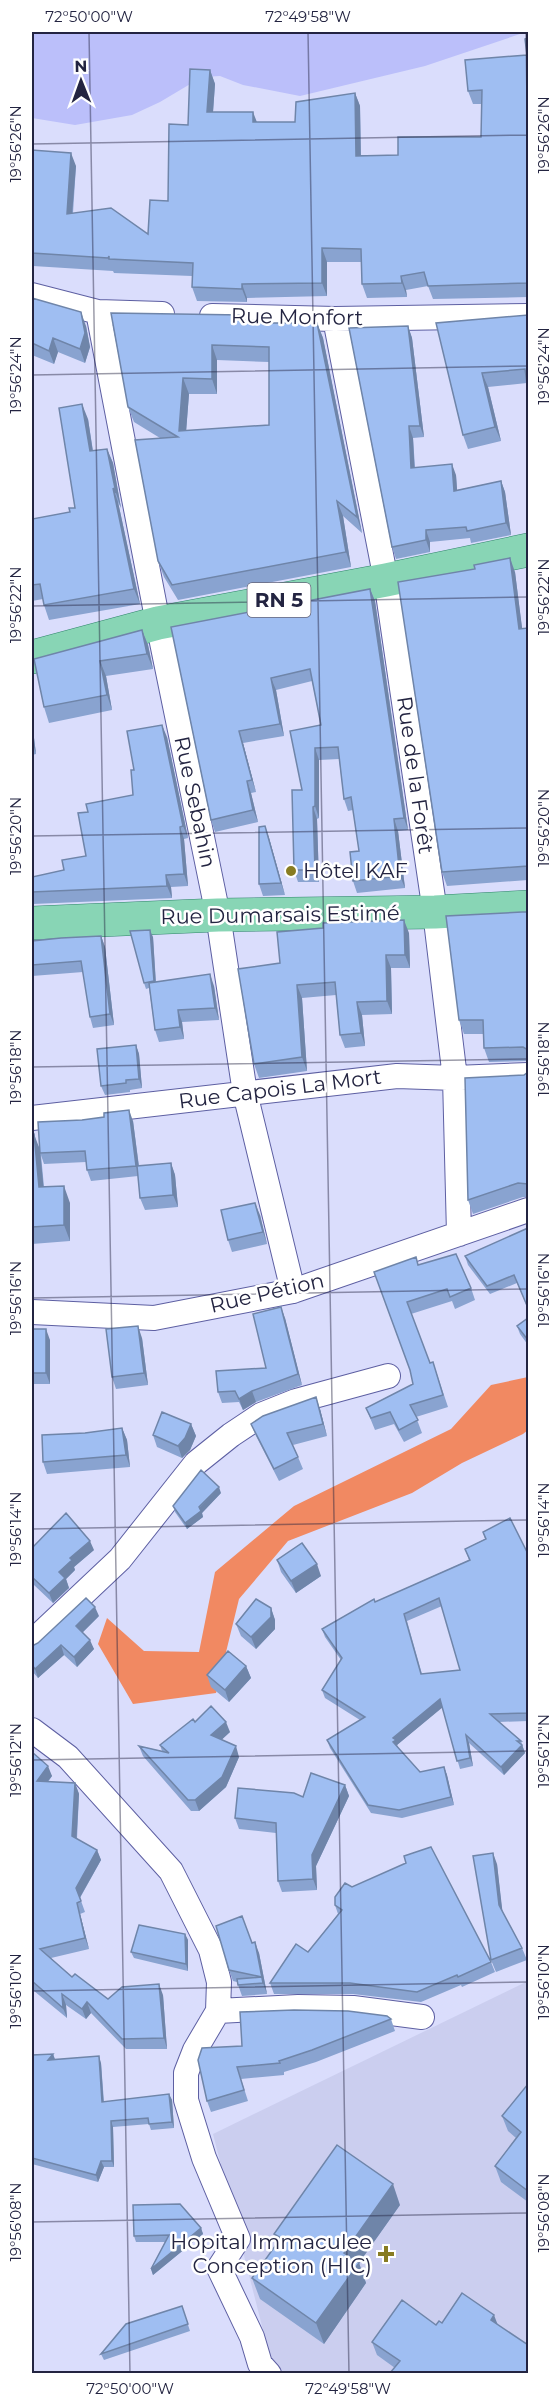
<svg xmlns="http://www.w3.org/2000/svg" width="560" height="2405" font-family="Montserrat,sans-serif">
<rect width="100%" height="100%" fill="#daddfc"/>
<path fill="#cbceef" d="M528 1981V2373H274L213 2134Z"/>
<path fill="#f18962" d="M528 1377V1430L523 1434 462 1463 412 1493 288 1541 239 1599 216 1693 133 1704 98 1644 107 1618 144 1651 199 1652 215 1572 294 1506 451 1429 491 1385Z"/>
<path fill="#bbbffa" d="M32 32H526L425 66 300 96 243 85 220 76 202 77 160 102 132 115 75 125 32 118Z"/>
<g fill="none" stroke-linecap="round" stroke-linejoin="round">
<g stroke="#5d5fa2" stroke-width="26">
<path id="minor" d="M32 295 98 312 162 314
M98 312 158 623 218 915 245 1093 293 1291
M212 316 335 319 528 316
M335 319 386 580 435 912 455 1078 459 1234
M32 1118 397 1076 455 1078 528 1075
M32 1312 154 1318 293 1291 528 1210
M32 1642 120 1559 196 1463 231 1435 261 1415 296 1401 388 1376
M32 1730 68 1757 171 1871 211 1950 219 1982 218 2011 195 2050 186 2073V2100L204 2158 238 2239 219 2268 252 2337 260 2364 269 2374
M218 2011 298 2007 353 2008 422 2017"/>
</g>
<g stroke="#31856c" stroke-width="34">
<path id="primary" d="M32 657 158 623 386 580 528 550
M32 923 218 915 435 912 528 907"/>
</g>
<use href="#minor" stroke="#fff" stroke-width="24"/>
<use href="#primary" stroke="#88d5b5" stroke-width="33"/>
</g>
<path fill="#89a3d0" fill-rule="evenodd" d="M528 38V297L433 299 428 286 406 290 407 297 367 298 362 284V262H327V296L247 298V302L197 301 192 287V276L114 273 113 271 33 266 32 281V150L76 166 73 213 148 234 168 201 188 125 210 70 215 84 213 112 257 122H295L355 93 360 106 361 155H398L481 137 482 104H473L468 91 527 55Z
M32 298 86 326 90 347 85 363 58 352 54 364 32 355Z
M528 315 527 383 488 387 501 441 468 449 463 435 436 323Z
M244 321H262L263 323H317L323 338 362 533 343 516 351 567 178 600 164 577 158 561 160 438 134 422 128 407ZM217 360 269 362V425L186 431 189 394H217Z
M408 326 412 338 424 437 413 438 415 467 456 475 457 490 501 481 505 492 511 535 471 543 470 538 430 542V552L396 559 392 547Z
M88 419 93 451 107 449 113 463 121 508 118 502 140 604 49 620 44 605 43 599 32 601V519L70 512 75 508Z
M515 572 522 629 528 628V880L447 886 442 872Z
M370 589 375 601 408 830 398 831 405 888 357 893 353 881 359 851 353 810 348 811 344 799 339 759 319 760V818L317 819 319 882H298L294 870 302 790 321 725 312 681 276 690 284 736 243 743 256 792 251 793 258 822 215 832 211 820 171 627Z
M142 630 148 645 153 669 106 676 112 710 49 723 44 707 34 659Z
M32 722 36 754 32 755Z
M167 737 188 838 184 839 188 886 171 887 172 898 33 904 32 900V877L64 870 86 856 88 812 133 795 134 770Z
M265 826 269 838 285 895 263 896 259 884Z
M528 912V1061L489 1062 484 1048 483 1034H464L459 1020Z
M409 933 410 968H391L392 1014 362 1015 365 1046 345 1048 340 1035 336 995 302 998 307 1071 259 1078 254 1064 280 963Z
M101 936 105 947 114 1025 93 1028 90 1017 83 972 32 976V941Z
M153 937 156 982 214 986 219 1020 182 1022 184 1039 159 1042 155 1030 149 988 146 989 144 983Z
M136 1045 139 1054 142 1088 130 1090V1092L105 1095 101 1086Z
M528 1072V1197H523L473 1214 468 1200 524 1075Z
M133 1121 139 1166 171 1163 175 1175 178 1207 145 1210 140 1198 138 1176 91 1181 87 1170 86 1162 44 1164 41 1155 44 1187 70 1203V1241L32 1244V1134L40 1149Z
M260 1215 267 1244 232 1252 228 1240Z
M528 1228V1309L517 1283 490 1294 468 1265 465 1256Z
M418 1265 471 1288 475 1300 455 1309 452 1301 411 1314 430 1363 433 1362 448 1407 416 1417 422 1433 404 1442 394 1424 375 1430 366 1408 413 1384 410 1370 374 1272Z
M285 1318 302 1385 256 1402 243 1410 239 1402 222 1403 218 1392 266 1368Z
M528 1318V1345L520 1334 517 1326Z
M32 1329 50 1340V1384H32Z
M142 1338 148 1385 116 1389 112 1377Z
M320 1409 327 1436 293 1445 303 1469 279 1481 256 1436 251 1424Z
M191 1424 196 1436 190 1450 182 1458 157 1447 153 1435Z
M122 1428 127 1440 130 1467 47 1474 43 1462 85 1433Z
M221 1493 202 1513 203 1517 187 1529 175 1512 173 1506Z
M483 1532 528 1554V1721L499 1722 521 1741 525 1753 504 1775 469 1743 473 1766 460 1769 442 1707 397 1745 398 1748 420 1772 444 1767 447 1775 454 1805 402 1818 371 1813 330 1748 327 1740 360 1720 325 1698 322 1690 341 1660 325 1637 322 1629 375 1602 469 1560 465 1549 485 1539ZM442 1606 460 1670 422 1674 407 1621Z
M32 1548 94 1550 74 1567 75 1570 66 1579 69 1588 53 1603 34 1585 32 1589Z
M277 1560 321 1576 296 1593 281 1572Z
M271 1608 275 1620V1629L256 1649 241 1636 236 1624Z
M99 1616 82 1633 94 1649 77 1667 64 1655 38 1678 32 1671V1646Z
M246 1666 251 1678 229 1702 211 1687 207 1675Z
M195 1722 230 1732 221 1740 239 1757 226 1787 199 1811H191L143 1756 139 1746 162 1751 160 1745Z
M32 1752 52 1776 48 1782 75 1783 79 1794 77 1839 97 1850 101 1860 80 1898 85 1912 80 1914 89 1949 51 1958 72 1977 108 1999 163 1995 167 2049H126L91 2013 86 2019 66 2005 67 2018 34 1991V1996L32 1994Z
M345 1785 349 1796 316 1866 317 1890 282 1892 278 1881 276 1833 239 1829 235 1818 303 1797Z
M497 1864 502 1911 522 1948 527 1960 496 1972 491 1960Z
M352 1887 491 1962 495 1972 462 1987 461 1985 421 2002 353 1994H274L270 1983 308 1952 338 1914 335 1905Z
M185 1934 188 1940V1971L134 1958 131 1952Z
M252 1943 259 1953 267 1994 242 1996 237 1982 233 1981 229 1970Z
M391 2019 395 2031 316 2062 284 2072V2075L241 2079 248 2101 211 2112 207 2101 242 2046Z
M53 2054 55 2059 101 2063 104 2102 169 2094 172 2100 174 2128 151 2130 149 2124 113 2127 114 2167H104L98 2182 32 2164V2055Z
M528 2084V2202L501 2182 495 2166 516 2138 508 2131 502 2116Z
M400 2205 359 2263 366 2283 324 2344 260 2299 252 2278 278 2243 274 2234Z
M201 2228 203 2234 153 2275 151 2269 165 2242H136L134 2236Z
M182 2306 190 2331 104 2360 101 2354Z
M442 2323 498 2325 395 2368 377 2355 372 2342Z"/>
<path fill="#6f85a9" d="M210 70 215 84 212 126 207 112Z
M355 93 360 106 361 169 356 156Z
M253 112 258 125 253 122Z
M71 153 76 166 71 227 67 214Z
M322 248 327 262V296L322 283Z
M32 263 33 266 32 281Z
M401 276 406 290 407 297 402 283Z
M242 284 247 298V302L242 289Z
M81 312 86 326 90 347 85 363 80 349Z
M317 323 323 338 362 533 357 517Z
M408 326 412 338 424 437 420 426Z
M53 338 58 352 54 364 49 351Z
M212 345 217 360V394L212 379Z
M482 373 488 387 501 441 495 427Z
M183 378 189 394 185 446 179 431Z
M82 404 88 419 95 466 90 451Z
M409 426 413 438 415 479 411 468Z
M107 449 113 463 121 508 116 493Z
M452 464 456 475 458 503 454 491Z
M501 481 505 492 511 535 506 523Z
M113 488 118 502 140 604 134 589Z
M337 501 343 516 351 567 346 552Z
M426 530 430 542V552L426 540Z
M510 558 515 572 524 643 519 629Z
M370 589 375 601 408 830 404 818Z
M142 630 148 645 153 669 147 654Z
M100 661 106 676 112 710 107 695Z
M271 678 276 690 284 736 280 724Z
M32 722 36 754 32 741Z
M162 725 167 737 188 838 183 826Z
M239 731 243 743 256 792 252 780Z
M315 748 319 760V818L315 806Z
M247 781 251 793 258 822 253 810Z
M313 807 317 819 319 882 315 870Z
M394 819 398 831 405 888 400 876Z
M265 826 269 838 285 895 281 883Z
M180 827 184 839 188 886 184 874Z
M166 875 171 887 172 898 167 886Z
M404 920 409 933 410 968 405 955Z
M150 930 153 937 156 987 154 981Z
M101 936 105 947 114 1025 110 1014Z
M386 955 391 968 392 1014 387 1001Z
M210 974 214 986 219 1020 215 1008Z
M297 985 302 998 307 1071 302 1057Z
M357 1002 362 1015 365 1046 361 1033Z
M178 1010 182 1022 184 1039 180 1027Z
M136 1045 139 1054 142 1088 139 1079Z
M129 1110 133 1121 140 1176 136 1166Z
M34 1134 40 1150 45 1203 39 1187Z
M171 1163 175 1175 178 1207 173 1195Z
M64 1186 70 1203V1241L64 1225Z
M255 1203 260 1215 267 1244 263 1232Z
M281 1307 285 1318 302 1385 298 1374Z
M138 1326 142 1338 148 1385 144 1373Z
M46 1329 50 1340V1384L46 1373Z
M252 1391 256 1402 243 1410 239 1399Z
M316 1397 320 1409 327 1436 323 1424Z
M191 1424 196 1436 190 1450 182 1458 178 1446Z
M122 1428 127 1440 130 1467 126 1455Z
M219 1487 221 1493 202 1513 203 1517 187 1529 185 1523Z
M90 1541 94 1550 74 1567 75 1570 66 1579 69 1588 53 1603 49 1593 59 1572 70 1558Z
M317 1564 321 1576 296 1593 291 1581Z
M95 1607 99 1616 79 1636 76 1626Z
M271 1608 275 1620V1629L256 1649 251 1637Z
M90 1640 94 1649 77 1667 74 1657Z
M61 1645 64 1655 38 1678 35 1669Z
M246 1666 251 1678 229 1702 225 1690Z
M440 1699 443 1707 397 1745 398 1748 393 1742V1738Z
M226 1722 230 1732 215 1746 211 1735Z
M466 1735 469 1743 473 1766 470 1758Z
M522 1745 525 1753 504 1775 501 1767Z
M236 1746 239 1757 226 1787 199 1811 195 1800Z
M48 1766 52 1776 40 1791 37 1781Z
M444 1767 447 1775 454 1805 451 1797Z
M75 1783 79 1794 76 1847 72 1836Z
M345 1785 349 1796 316 1866 317 1890 313 1879 312 1855Z
M97 1850 101 1860 79 1899 76 1888Z
M493 1853 497 1864 503 1916 499 1905Z
M77 1903 80 1914 89 1949 85 1938Z
M185 1934 188 1940V1971L186 1964Z
M255 1942 259 1953 267 1994 263 1983Z
M32 1983 34 1991V1996L32 1988Z
M159 1984 163 1995 167 2049 164 2038Z
M62 1994 66 2005 67 2018 63 2008Z
M87 2002 91 2013 86 2019 82 2009Z
M53 2054 55 2060H48Z
M99 2056 101 2063 104 2109 102 2102Z
M169 2094 172 2100 174 2128 172 2122Z
M111 2121 113 2127 114 2167 112 2161Z
M101 2161 104 2167 98 2182 96 2175Z
M393 2184 400 2205 359 2263 366 2283 324 2344 316 2323 344 2253Z
M201 2228 203 2234 153 2275 151 2269Z
M494 2315 499 2328 491 2320Z"/>
<path fill="#9fbef2" stroke="#6f85a9" stroke-width="1.5" fill-rule="evenodd" d="M528 38V283L428 286 424 272 401 276 402 283 362 284 361 249 322 248V283L242 284V289L192 287 193 263 109 259V256L108 258 32 253V150L71 153 67 214 111 208 148 234 150 200 168 201 169 124 188 125 190 69 210 70 207 112H253V122H295L296 102 355 93 356 156 398 155V137H481L482 90 468 91 465 60 527 55 525 39Z
M32 298 81 312 85 333 80 349 53 338 49 351 32 343Z
M111 313 242 315V320L262 321V323H317L357 517 337 501 346 552 172 585 158 561 135 440 178 437 128 407ZM212 345 269 347V425L179 431 183 378 212 379Z
M528 315V391L525 369 482 373 495 427 463 435 436 323Z
M408 326 420 426H409L411 468 452 464 454 491 501 481 506 523 467 531 466 527 426 530V540L392 547 349 328Z
M82 404 90 451 107 449 116 493 113 488 134 589 44 605 40 584 32 585V519L70 512 69 508H75L59 408Z
M510 558 519 629 528 628V866L442 872 398 582 475 569 474 565Z
M370 589 404 818 394 819 400 876 353 881 350 852 359 851 351 797 344 799 338 747 315 748V806L313 807 315 870H294L292 790H302L290 731 321 725 310 669 271 678 280 724 239 731 252 780 247 781 253 810 211 820 171 627Z
M142 630 147 654 100 661 107 695 44 707 34 659Z
M162 725 183 826 180 827 184 874 166 875 167 886 32 892V877L64 870 62 860 86 856 78 813 88 812 86 804 133 795 131 770H134L127 731Z
M265 826 281 883 259 884V827Z
M522 912H528V1050L523 1047 484 1048 483 1020H459L446 916Z
M404 920 405 955H386L387 1001 357 1002 361 1033 340 1035 335 982 297 985 302 1057 254 1064 238 969 280 963 277 932 323 928V923Z
M150 930 154 981 144 983 130 931Z
M101 936 110 1014 90 1017 81 961 32 965V941L61 938Z
M210 974 215 1008 178 1010 180 1027 155 1030 149 983Z
M136 1045 139 1079 126 1080V1083L101 1086 97 1049Z
M528 1072V1184L518 1183 468 1200 465 1078 524 1075Z
M129 1110 136 1166 87 1170 85 1151 40 1153 38 1122 82 1120 104 1117V1113Z
M32 1134H34L39 1187 64 1186V1225L32 1227Z
M171 1163 173 1195 140 1198 137 1166Z
M255 1203 263 1232 228 1240 221 1210Z
M528 1228V1308L514 1275 487 1286 465 1256Z
M456 1254 471 1288 450 1297 447 1289 407 1302 430 1363 433 1362 443 1395 410 1405 418 1420 399 1430 390 1412 371 1418 366 1408 413 1384 410 1370 374 1272 416 1257 418 1265Z
M281 1307 298 1374 252 1391 239 1399 235 1391 218 1392 216 1371 266 1368 253 1314Z
M528 1318V1340L517 1326Z
M138 1326 144 1373 112 1377 106 1329Z
M32 1329H46V1373H32Z
M316 1397 323 1424 287 1433 298 1457 274 1469 251 1424 263 1416Z
M162 1412 191 1424 185 1438 178 1446 153 1435Z
M122 1428 126 1455 43 1462 42 1435 85 1433Z
M201 1470 219 1487 199 1507 201 1511 185 1523 173 1506Z
M66 1513 90 1541 70 1558 72 1560 59 1572 65 1578 49 1593 32 1577V1548Z
M510 1518 528 1554V1713L490 1714 521 1741H517L522 1745 501 1767 466 1735 470 1758 457 1761 440 1699 393 1738 396 1740 393 1742 420 1772 444 1767 451 1797 399 1810 368 1805 327 1740 365 1717 322 1690 342 1658 322 1629 374 1599 375 1602 470 1560 465 1549 486 1539 483 1532ZM439 1598 460 1670 421 1674 404 1614Z
M302 1543 317 1564 291 1581 277 1560Z
M86 1598 95 1607 76 1626 90 1640 74 1657 61 1645 35 1669 32 1665V1646L38 1643Z
M256 1599 271 1608V1617L251 1637 236 1624Z
M228 1651 246 1666 225 1690 207 1675Z
M211 1706 226 1722 211 1735 236 1746 222 1777 195 1800H188L139 1746 169 1753 160 1745 193 1719 195 1722Z
M32 1752 48 1766 37 1781 75 1783 72 1836 97 1850 76 1888 81 1901 77 1903 85 1938 40 1949 72 1977 75 1974 108 1999 122 1987 159 1984 164 2038 122 2039 87 2002 82 2009 62 1994 63 2008 32 1981Z
M311 1773 345 1785 312 1855 313 1879 278 1881 276 1823 235 1818 238 1788 294 1793 303 1797Z
M431 1847 491 1962 458 1977 457 1975 417 1992 350 1983H270L296 1944 308 1952 342 1910 335 1905V1897L345 1883 352 1887 406 1863 404 1856Z
M493 1853 499 1905 522 1948 491 1960 473 1856Z
M242 1916 252 1943 255 1942 263 1983 238 1985 237 1979 262 1977 229 1970 216 1926Z
M139 1925 185 1934 186 1964 131 1952Z
M294 2010 348 2011 387 2016 391 2019 312 2050 279 2061 280 2063 237 2067 244 2090 207 2101 198 2060 202 2048 242 2046 240 2012Z
M53 2054 48 2060 99 2056 102 2102 169 2094 172 2122 149 2124 148 2118 111 2121 112 2161H101L96 2175 32 2158V2055Z
M528 2084V2191L495 2166 521 2132 502 2116Z
M337 2145 393 2184 344 2253 359 2263 316 2323 252 2278 281 2238 274 2234Z
M180 2204 201 2228 151 2269 169 2235 134 2236 133 2205Z
M462 2293 494 2315 491 2320 528 2345V2373H390L400 2361 372 2342 402 2300 436 2325 439 2321 442 2323Z
M182 2306 188 2324 101 2354 126 2324Z"/>
<path fill="none" stroke="#232441" stroke-width="1.5" stroke-opacity="0.45" d="M89 32 130 2374M308 32 349 2374M526 32 528 177M32 144 528 135M32 375 528 366M32 606 528 597M32 836 528 828M32 1067 528 1059M32 1298 528 1289M32 1529 528 1520M32 1760 528 1751M32 1991 528 1982M32 2222 528 2213"/>
<g fill="#887c22" stroke="#fff" stroke-width="2">
<circle cx="291" cy="871" r="6"/>
<path d="M383 2245h6v6h6v6h-6v6h-6v-6h-6v-6h6z"/>
</g>
<g text-anchor="middle" stroke-width="5" stroke-linejoin="round" paint-order="stroke">
<rect fill="#fff" stroke="#65667a" stroke-width="1.5" x="247.5" y="583" width="63" height="34" rx="4.5"/>
<g font-size="20" font-weight="bold" fill="#232441">
<text x="279" y="607">RN 5</text>
</g>
<g font-size="21" fill="#232441" stroke="#fff">
<text transform="translate(297 317) rotate(1)" y="7">Rue Monfort</text>
<text transform="translate(415 775) rotate(82)" y="7">Rue de la Forêt</text>
<text transform="translate(195 802) rotate(78)" y="7">Rue Sebahin</text>
<text transform="translate(280 915) rotate(-1)" y="7">Rue Dumarsais Estimé</text>
<text transform="translate(280 1089) rotate(-7)" y="7">Rue Capois La Mort</text>
<text transform="translate(267 1293) rotate(-13)" y="7">Rue Pétion</text>
</g>
<g font-size="21" fill="#232441" stroke="#fff" text-anchor="start">
<text x="303" y="878">Hôtel KAF</text>
<text x="372" y="2249" text-anchor="end">Hopital Immaculee<tspan x="372" dy="24">Conception (HIC)</tspan></text>
</g>
</g>
<rect width="560" height="2405" fill="none" stroke="#ffffff" stroke-width="66"/>
<g transform="translate(81 81) rotate(359)" stroke="#ffffff" stroke-width="4.5" paint-order="stroke">
<path d="M0-4.5L10 22L0 15L-10 22Z" fill="#232441"/>
<text y="-9" font-size="16" font-weight="bold" text-anchor="middle" fill="#232441">N</text>
</g>
<rect x="33" y="33" width="494" height="2339" fill="none" stroke="#232441" stroke-width="2"/>
<g font-size="15" text-anchor="middle" fill="#232441">
<text x="89" y="22">72°50'00"W</text>
<text x="308" y="22">72°49'58"W</text>
<text transform="translate(544 135) rotate(-90)" y="5">19°56'26"N</text>
<text transform="translate(16 144) rotate(-90)" y="5">19°56'26"N</text>
<text transform="translate(544 366) rotate(-90)" y="5">19°56'24"N</text>
<text transform="translate(16 375) rotate(-90)" y="5">19°56'24"N</text>
<text transform="translate(544 597) rotate(-90)" y="5">19°56'22"N</text>
<text transform="translate(16 605) rotate(-90)" y="5">19°56'22"N</text>
<text transform="translate(544 828) rotate(-90)" y="5">19°56'20"N</text>
<text transform="translate(16 836) rotate(-90)" y="5">19°56'20"N</text>
<text transform="translate(544 1059) rotate(-90)" y="5">19°56'18"N</text>
<text transform="translate(16 1067) rotate(-90)" y="5">19°56'18"N</text>
<text transform="translate(544 1290) rotate(-90)" y="5">19°56'16"N</text>
<text transform="translate(16 1298) rotate(-90)" y="5">19°56'16"N</text>
<text transform="translate(544 1520) rotate(-90)" y="5">19°56'14"N</text>
<text transform="translate(16 1529) rotate(-90)" y="5">19°56'14"N</text>
<text transform="translate(544 1751) rotate(-90)" y="5">19°56'12"N</text>
<text transform="translate(16 1760) rotate(-90)" y="5">19°56'12"N</text>
<text transform="translate(544 1982) rotate(-90)" y="5">19°56'10"N</text>
<text transform="translate(16 1991) rotate(-90)" y="5">19°56'10"N</text>
<text transform="translate(544 2213) rotate(-90)" y="5">19°56'08"N</text>
<text transform="translate(16 2222) rotate(-90)" y="5">19°56'08"N</text>
<text x="130" y="2394">72°50'00"W</text>
<text x="348" y="2394">72°49'58"W</text>
</g>
</svg>
